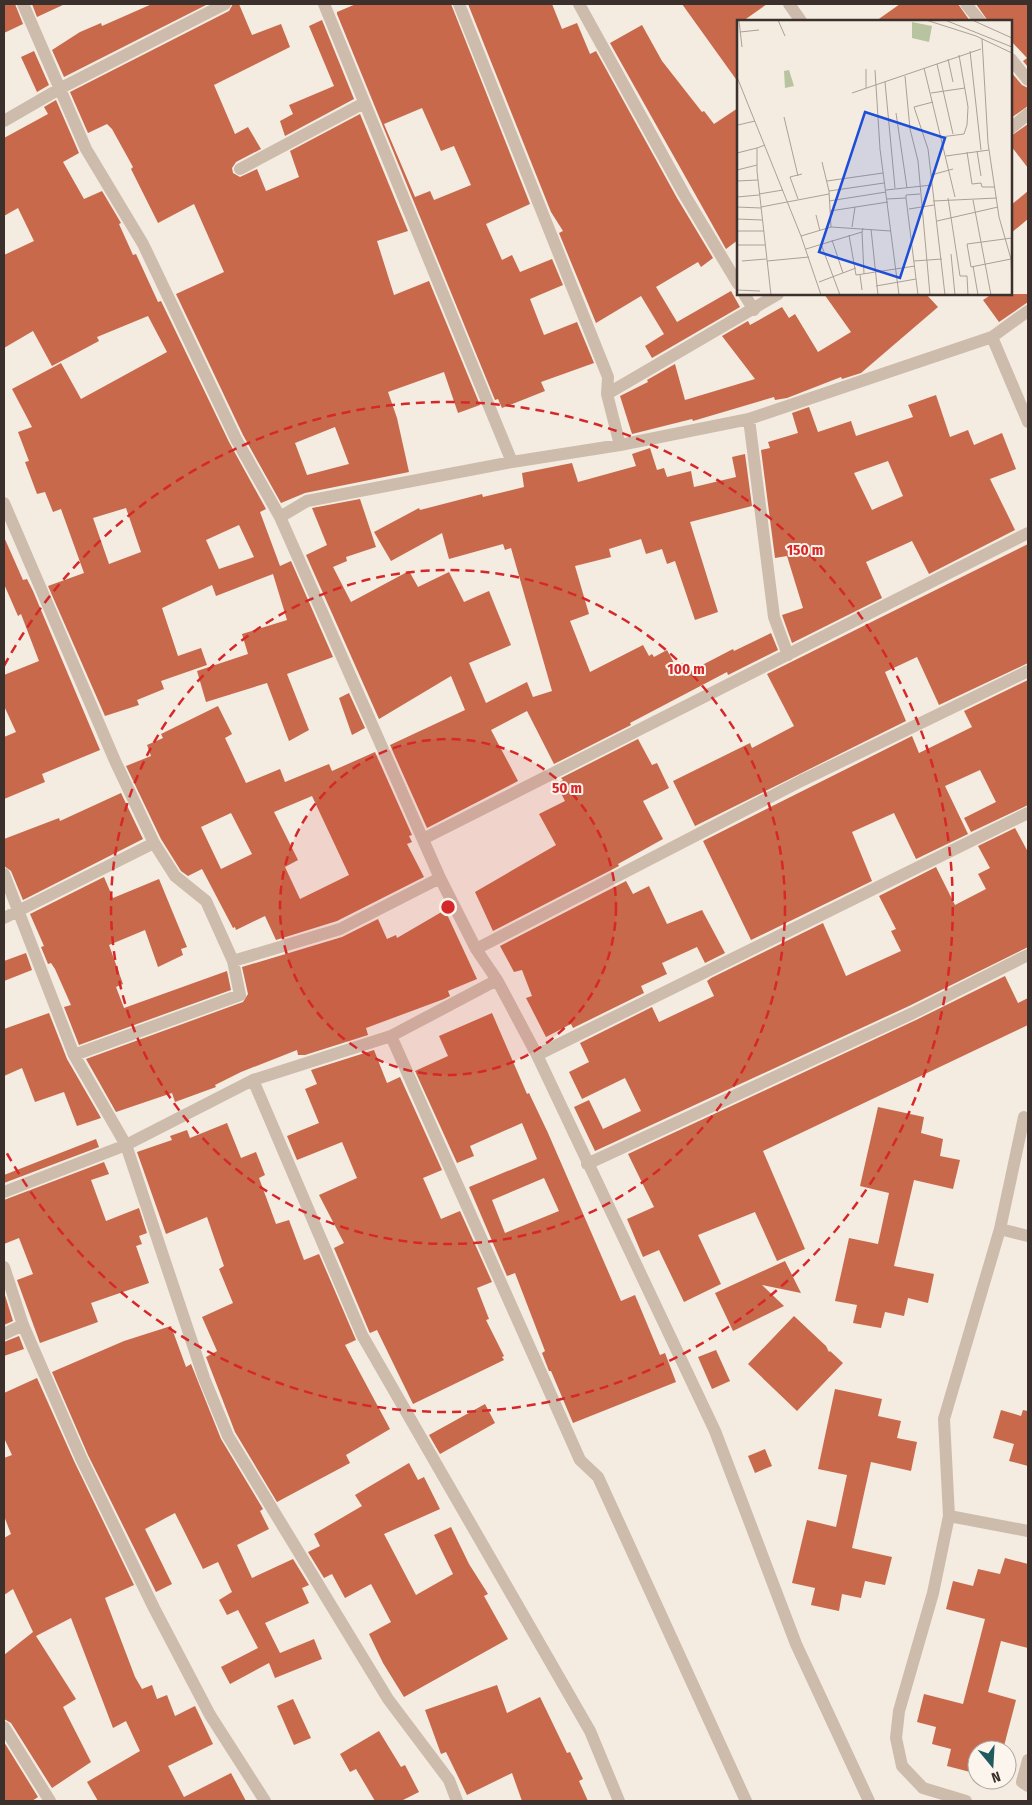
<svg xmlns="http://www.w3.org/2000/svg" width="1032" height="1805" font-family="'Fira Sans Condensed',sans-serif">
<rect width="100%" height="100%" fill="#f4ebe1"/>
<path fill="#c8694b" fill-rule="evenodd" d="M4 4H15L23 24 4 33Z
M32 4H65L37 17Z
M152 4H208L64 77 52 50 80 32 101 23 102 26Z
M233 4H239L252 35 281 24 290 47 214 85 235 134 248 127 261 149 236 162 232 168 233 173 240 177 257 169 266 191 299 177 290 151 360 114 408 231 377 241 394 295 429 281 480 405 458 413 444 372 388 392 397 418 409 472 305 493 281 503 243 435 176 294 224 272 194 204 158 223 131 169 133 167 112 129 107 124 88 133 70 92 229 11ZM335 427 349 464 307 475 295 443Z
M356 4H451L530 204 486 224 502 260 512 255 520 272 552 259 563 285 530 299 544 335 577 322 594 363 541 382 545 391 502 408 498 399 495 400 337 14V12ZM422 108 441 151 454 146 471 185 434 200 430 191 415 197 384 124Z
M468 4H552L562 29 577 23 590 54 596 51 677 198 713 258 701 267 698 262 656 287 677 322 731 291 740 307 652 358 645 346 664 334 641 296 596 323 559 233 563 231 551 212Z
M682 4H767L743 21H738V82Z
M900 4H958L970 21H876Z
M976 4H1028V67L1023 61 1027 58 1011 41V21H988Z
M322 20 354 99 285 136 280 121 293 114 289 105 334 86 309 26Z
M642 25 662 61 702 112 704 111 714 124 738 108V240L726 249 610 43Z
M34 51 49 85 37 92 21 57Z
M1011 72 1022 85 1028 88V106L1011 118Z
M56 100 79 153 63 162 84 199 102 191 121 223 119 224 133 255 136 254 158 302 161 301 229 442 266 509 260 512 280 566 291 561 333 657 287 674 309 730 289 741 267 683 206 702 197 671 248 654 242 634 287 620 273 574 216 596 212 585 162 608 178 656 201 648 207 665 161 681 164 689 137 700 139 705 105 716 48 586 84 573 61 509 53 512 45 492 37 494 25 462 29 461 18 432 32 427 12 389 61 363 81 399 167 352 148 316 97 337 99 341 52 366 33 331 4 348V255L34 241 18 208 4 216V138L48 114 44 107ZM126 508 141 552 109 564 93 518ZM239 525 254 557 219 569 206 540Z
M1028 124V168L1011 146V136Z
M1028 191V219L1011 233V205Z
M824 294H926L938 307 861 373 842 379 841 377 787 398 775 400 774 397 693 421 692 419 632 434 620 396 648 382 647 380 675 364 685 400 755 379 722 336 748 321 750 325 782 307 789 318 795 314 818 352 851 332Z
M992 294H1028V302L999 322 983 300Z
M936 395 950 437 968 430 974 445 1002 433 1016 469 990 479 1015 530 929 574 912 541 866 562 882 598 792 643 782 615 803 608 787 556 775 558 761 450 770 448 768 442 798 433 792 413 809 407 818 432 851 421 856 436 913 417 908 405ZM888 461 903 496 872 510 854 473Z
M650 448 657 470 664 468 667 477 691 471 694 487 736 477 732 457 745 454 752 506 690 522 718 612 695 620 675 561 667 564 662 549 646 554 641 539 609 549 611 557 575 566 589 614 570 621 590 672 643 645 649 656 652 654 654 657 667 650 681 676 733 649 734 651 771 633 778 650 728 675 727 672 630 723 631 725 554 764 527 711 491 730 518 781 427 828 390 745 465 710 451 676 379 719 306 555 327 545 312 508 360 499 376 547 346 557 347 561 333 567 351 602 409 571 418 587 449 572 464 602 489 591 511 645 469 663 486 703 527 682 533 697 552 691 511 548 505 550 503 544 449 559 442 533 391 561 374 532 419 508 420 510 482 494 483 497 524 487 522 473 572 463 578 482 636 466 632 454Z
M4 537 23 580 27 579 33 591 100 750 42 774 45 782 4 799V737L16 732 4 706V675L39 661 21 614 18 616 4 584Z
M1028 544V663L939 705 917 657 885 672 906 721 695 826 673 781 750 743 752 748 794 726 767 674Z
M1028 680V805L971 832 964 818 996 802 980 770 945 786 968 834 916 859 894 813 852 832 872 881 751 940 703 841 912 736 919 753 972 727 964 711Z
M349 693 365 728 352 735 339 698Z
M218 706 232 734 225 738 246 783 280 769 285 782 329 764 332 771 375 752 412 835 409 836 412 842 407 844 424 877 337 921 276 940 265 916 236 930 235 927 233 928 202 869 188 876 181 871 161 839 126 766 151 756 147 745 163 738 161 734ZM312 796 349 875 300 899 285 867 298 860 274 812ZM231 813 252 854 221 869 201 827Z
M638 739 652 765 657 763 669 788 643 801 663 839 618 864 619 866 493 931 475 892 556 845 539 814 565 801 556 784 563 780 561 778Z
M121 793 143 839 23 900 11 871 4 866V839L59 818 60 821Z
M1015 828 1028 852V947L909 1006 595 1151 574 1107 589 1100 603 1129 641 1111 625 1078 582 1099 569 1072 589 1062 580 1043 652 1007 659 1022 714 996 707 981 711 978 823 923 846 976 901 951 891 931 896 929 879 896 936 867 955 905 986 889 978 874 990 868 978 846Z
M104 877 113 898 159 879 187 947 181 949 183 955 158 967 145 930 109 945 123 984 116 987 124 1008 227 971 231 990 79 1045 64 1007 71 1005 55 969 51 963 48 964 41 947 44 946 30 914Z
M626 881 633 894 649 886 667 924 702 910 725 953 705 963 697 947 662 963 667 974 641 986 644 993 573 1028 571 1024 546 1037 526 998 532 996 522 970 514 972 500 946Z
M445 910 477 979 448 991 450 996 444 999 366 1028 368 1035 305 1055H298L297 1050 241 1072 215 1085 216 1087 175 1102 172 1093 116 1112 86 1059 243 1002 248 994 242 967 342 937 378 919 387 939 396 935 397 938Z
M26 953 32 970 4 981V961Z
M1005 976 1018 1003 1028 998V1025L763 1151 805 1249 777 1261 755 1212 698 1235 721 1284 684 1302 659 1250 643 1257 627 1219 654 1207 628 1154 916 1020Z
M49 1013 67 1059 101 1118 77 1126 64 1092 35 1102 22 1068 4 1076V1029Z
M492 1013 527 1094 529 1093 548 1133 621 1301 635 1295 660 1355 665 1353 676 1382 573 1423 551 1371H549L542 1353 545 1351 515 1273 507 1276 469 1187 537 1159 522 1123 470 1146 474 1156 457 1163 415 1071 448 1056 439 1036ZM544 1178 559 1211 505 1233 492 1200Z
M374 1050 387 1083 400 1077 442 1170 423 1178 441 1219 460 1211 492 1282 477 1288 489 1319 486 1320 504 1356 502 1357 504 1360 413 1404 377 1330 370 1333 369 1331 334 1248 344 1243 319 1195 357 1178 342 1142 297 1160 287 1136 319 1123 305 1089 317 1084 311 1070Z
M878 1107 924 1117 921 1133 943 1139 940 1156 960 1160 953 1189 914 1180 894 1266 934 1274 928 1303 908 1298 904 1316 885 1312 881 1328 853 1323 857 1305 835 1301 849 1238 878 1244 889 1193 860 1186Z
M227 1123 241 1158 256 1152 265 1175 259 1178 276 1224 289 1220 304 1260 319 1254 356 1340 345 1345 390 1429 346 1455 350 1463 277 1502 235 1432 206 1357 217 1351 202 1317 233 1303 219 1269 224 1266 207 1217 166 1234 137 1152 172 1140 170 1136 187 1130 190 1138Z
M96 1139 99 1147 4 1183V1175Z
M104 1162 109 1174 91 1180 106 1221 139 1208 147 1233 139 1236 142 1244 136 1246 149 1283 91 1303 98 1322 40 1343 17 1280 33 1274 19 1238 4 1244V1200Z
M785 1261 801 1293 762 1285 784 1306 733 1331 715 1293Z
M4 1292 13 1321 4 1325Z
M794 1316 826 1346 829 1352 830 1351 843 1363 797 1411 748 1364Z
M171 1326 186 1367 191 1364 221 1439 263 1509 260 1511 269 1529 237 1545 252 1578 293 1559 309 1585 302 1588 309 1603 265 1623 280 1653 314 1639 322 1659 275 1678 269 1663 230 1684 221 1667 258 1648 238 1610 227 1615 219 1600 232 1592 218 1562 203 1569 175 1513 145 1529 172 1584 156 1592 88 1455 52 1372 124 1341Z
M19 1336 24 1349 4 1356V1342Z
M716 1350 730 1381 712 1389 698 1357Z
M37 1378 74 1461 134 1585 105 1598 135 1677 142 1689 152 1685 157 1699 167 1695 175 1716 195 1706 213 1744 168 1766 184 1797 231 1773 246 1801H98L87 1782 140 1751 126 1721 113 1728 71 1618 36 1636 76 1699 63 1707 91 1762 52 1788 11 1723 4 1719V1655L33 1632 13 1589 4 1595V1538L11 1534 4 1516V1458L12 1455 4 1438V1393Z
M835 1389 882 1399 878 1416 901 1421 897 1438 917 1442 911 1471 871 1462 852 1548 892 1557 885 1585 865 1581 861 1598 842 1594 839 1611 811 1605 815 1588 792 1583 807 1520 836 1527 847 1475 818 1469Z
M485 1404 495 1423 440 1454 429 1435Z
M1001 1410 1021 1416 1023 1410 1028 1411V1466L1009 1461 1014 1444 993 1438Z
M765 1449 772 1466 755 1473 748 1456Z
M409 1463 418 1480 424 1477 440 1509 384 1534 416 1595 453 1574 434 1535 451 1527 469 1564 488 1594 484 1596 508 1639 404 1697 383 1663 369 1634 391 1622 371 1584 345 1598 332 1574 324 1578 308 1552 320 1546 314 1534 362 1506 355 1495Z
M1005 1558 1028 1564V1648L1001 1641 988 1692 1016 1700 1003 1750H977L974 1773 947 1766 951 1749 932 1744 936 1727 917 1722 924 1694 963 1704 985 1619 946 1609 953 1581 973 1586 978 1569 1000 1574Z
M497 1685 507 1713 540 1697 567 1753 570 1752 583 1779 579 1781 588 1801H522L512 1773 467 1795 446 1752 441 1754 425 1710Z
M293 1699 311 1738 294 1745 277 1706Z
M379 1731 401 1767 405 1765 419 1792 401 1801H375L356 1769 350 1772 340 1754Z
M4 1742 38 1797 32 1801H4Z"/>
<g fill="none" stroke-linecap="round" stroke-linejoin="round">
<path stroke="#cdbbac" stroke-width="12" d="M1000 1229 1028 1236
M949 1516 1028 1531
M1028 1760 1022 1782 1028 1786
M966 1801 923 1788 902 1766 896 1738 899 1711 933 1593 949 1516 944 1419 1000 1229 1024 1117"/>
<path stroke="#cdbbac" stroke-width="12" d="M23 4 86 149 143 244 236 439 280 517 440 878 476 949 497 980 537 1055 715 1431 796 1644 869 1801
M324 4 512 462
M459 4 608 377 607 394
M579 4 684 194 738 284
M789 4 801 21
M966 4 980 21
M1011 59 1028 80
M4 121 61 88 225 4
M1011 128 1028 114
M240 169 364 103
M744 294 754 310
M992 337 1028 422
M749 419 774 617 788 655
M620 445 607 394 778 294
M4 503 116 763 154 843 175 876 206 901 233 961 240 995 74 1055
M280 517 307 501 512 462 620 445 749 419 992 337 1028 311
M423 839 1028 533
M4 874 74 1055 126 1145 204 1378 228 1436 388 1699 449 1780 457 1801
M4 918 154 843
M476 949 801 781 1028 671
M233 961 340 929 440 878
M391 1036 580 1460 598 1477 746 1801
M537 1055 1028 813
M253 1080 362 1335 590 1731 619 1801
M587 1164 913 1013 1028 955
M4 1192 126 1145 253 1080 391 1036 497 980
M4 1267 23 1325 81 1458 154 1608 210 1715 265 1801
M4 1334 23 1325
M4 1727 50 1801"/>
</g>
<circle cx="448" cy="907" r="168" fill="#d62828" fill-opacity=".12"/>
<g fill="none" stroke="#d62828" stroke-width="2.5" stroke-dasharray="9 6">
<circle cx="448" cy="907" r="168"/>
<circle cx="448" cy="907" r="337"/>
<path d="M4 666A505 505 0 1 1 4 1148"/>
</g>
<g transform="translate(737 20)">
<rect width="275" height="275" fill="#f4ebe1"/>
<path d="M175 2 195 6 192 22 175 18ZM52 50 57 66 48 68 47 51Z" fill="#b8c4a0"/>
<path fill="none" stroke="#aaa098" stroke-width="1" d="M41 0 48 16M189 0 239 16 275 33M208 0 275 27M235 0 275 18M2 1 5 27M3 12 22 10M245 19 251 123 262 197 274 239 275 266M233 31 244 130M211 39 216 62M200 44 216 114M187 48 218 177M129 49V68M138 50 143 129 162 275M168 56 173 109 181 141 193 275M0 57 64 216 84 275M148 62 158 168M115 73 244 29M194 73 228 68M177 87 191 129 208 275M177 87 196 82M159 93 170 168M47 97 61 156M1 105 18 101M204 117 227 114 230 105 231 87 222 35M28 125 20 128V151L34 275M240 131 244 156M230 132 235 164 244 163 245 167H258M0 133 20 128M209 136 252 130M85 142 92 171 94 207M0 150 20 145M194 155 216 149M0 161 21 160M90 161 146 153M149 170 195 165M92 171 147 163M22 174 46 170M0 177 22 175M211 178 223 256M61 179 53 157 65 154M150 179 169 178M236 180 254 275M92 181 149 172M196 181 260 178M0 187 24 188M24 187 92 174M172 189 197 185M93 191 151 182M79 195 83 211M0 199 25 200M200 201 261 187M115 207 118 187M134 209 141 275M0 211H27M125 212 127 254M112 215 119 255 178 246M64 216 94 207 154 211M95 220 106 253M84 224 103 275M0 225H28M69 229 125 212 126 208M214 234 218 275M274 239 234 247 230 224 275 218M5 241 29 239M30 241 72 237M177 241 205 239M236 246 241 275M123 255 125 270M223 256H230L231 275M82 262 119 248M139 266 179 259M0 270 23 271M181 275 169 178V175L183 174"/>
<path fill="#1d4ed8" fill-opacity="0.15" stroke="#1d4ed8" stroke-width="2.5" d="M128 92 208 118 163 258 82 232Z"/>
<rect width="275" height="275" fill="none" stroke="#3b302b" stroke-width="2.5"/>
</g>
<circle cx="448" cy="907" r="8" fill="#d62828" stroke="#fbf5ee" stroke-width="2.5"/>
<g font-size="15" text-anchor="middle" font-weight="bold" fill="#d62828" stroke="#fbf5ee" stroke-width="4" stroke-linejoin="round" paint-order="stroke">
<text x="805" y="555">150 m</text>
<text x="686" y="674">100 m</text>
<text x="567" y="793">50 m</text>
</g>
<rect width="1032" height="1805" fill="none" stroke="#3b302b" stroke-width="10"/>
<g transform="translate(992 1765) rotate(162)"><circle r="24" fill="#fbf5ee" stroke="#aea6a0"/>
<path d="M0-4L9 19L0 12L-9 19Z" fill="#1f5a5e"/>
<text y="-8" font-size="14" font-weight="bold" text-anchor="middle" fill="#3b302b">N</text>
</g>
</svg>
